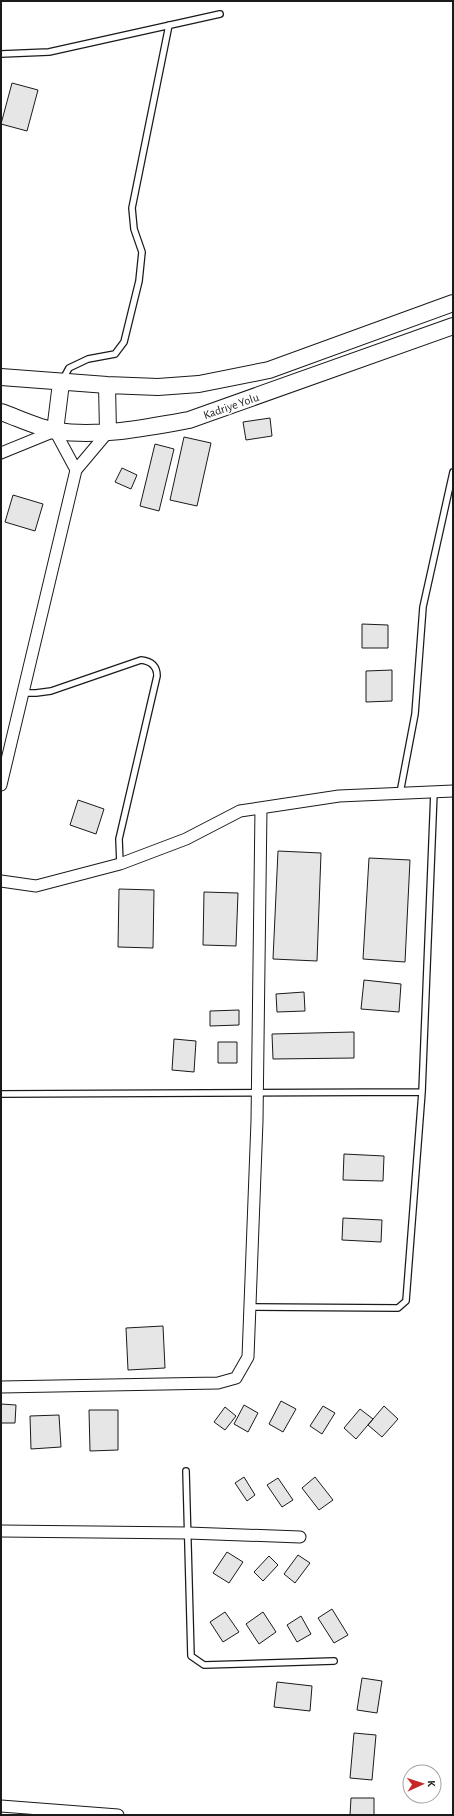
<svg xmlns="http://www.w3.org/2000/svg" width="454" height="1816" font-family="'Alegreya Sans',sans-serif">
<rect width="100%" height="100%" fill="#fff"/>
<path fill="#e6e6e6" stroke="#1a1a1a" d="M12 83 38 90 27 131 1 124Z
M270 418 272 436 246 440 243 422Z
M184 437 211 443 197 506 170 500Z
M155 444 174 449 159 511 140 506Z
M122 468 137 475 131 489 115 482Z
M13 495 43 504 35 531 5 522Z
M362 624 388 625V648H362Z
M392 670V701L366 702V671Z
M78 800 104 809 96 834 70 825Z
M278 851 321 853 317 961 273 959Z
M369 858 410 860 405 962 363 959Z
M119 889 154 890 153 948 118 947Z
M204 892 238 893 236 946 203 945Z
M364 980 401 984 399 1012 361 1009Z
M304 992 305 1011 277 1012 276 994Z
M239 1010V1025L210 1026V1011Z
M354 1032V1058L273 1059 272 1034Z
M174 1039 196 1041 194 1072 172 1070Z
M218 1042H237V1063H218Z
M344 1154 384 1156 383 1181 343 1180Z
M343 1218 382 1220 381 1242 342 1240Z
M163 1326 165 1368 128 1370 126 1328Z
M281 1401 296 1409 283 1432 269 1424Z
M1 1404 16 1405 15 1423H1Z
M244 1405 258 1413 248 1432 234 1424Z
M323 1406 335 1413 322 1434 310 1426Z
M384 1406 398 1419 382 1437 368 1425Z
M225 1407 236 1416 225 1430 214 1422Z
M360 1409 373 1419 356 1439 344 1428Z
M89 1410H118V1450L90 1451Z
M59 1415 61 1447 31 1449 30 1416Z
M244 1477 255 1495 247 1501 235 1483Z
M315 1477 333 1500 319 1510 302 1488Z
M278 1478 293 1500 282 1507 267 1485Z
M227 1552 243 1562 229 1583 213 1573Z
M298 1555 310 1563 295 1583 284 1574Z
M269 1556 278 1565 263 1581 254 1572Z
M332 1609 348 1635 334 1643 318 1618Z
M225 1612 239 1632 223 1642 210 1622Z
M263 1612 276 1632 259 1644 246 1624Z
M301 1616 311 1634 297 1642 287 1625Z
M362 1678 382 1681 377 1713 357 1710Z
M277 1682 312 1686 310 1711 274 1707Z
M354 1733 376 1735 372 1780 350 1778Z
M351 1798H374V1815H350Z"/>
<g fill="none" stroke-linecap="round" stroke-linejoin="round">
<g stroke="#1a1a1a" stroke-width="8">
<path id="service" d="M1 54 49 52 220 14
M62 381 69 368 88 359 115 354 124 342 139 281 142 252 134 229 132 208 169 25
M23 693H36L51 691 141 660C150 661 157 665 157 676L119 839 120 864
M400 793 415 714 423 607 453 472
M1 1094 422 1092 434 792
M250 1307 398 1308 406 1301 422 1092
M186 1471 191 1656 204 1665 334 1661"/>
</g>
<g stroke="#1a1a1a" stroke-width="13">
<path id="minor" d="M1 453 55 431 76 470
M1 785 76 470 108 432
M1 881 36 886 120 864 186 839 240 811 339 796 453 791
M1 1387 218 1383 236 1378 248 1357 257 1121 261 808
M1 1531 188 1533 300 1537
M1 1806 118 1815"/>
</g>
<g stroke="#1a1a1a" stroke-width="18">
<path id="secondary" d="M1 377 107 385 158 387 199 384 269 370 453 303
M107 385 108 432
M1 412C18 418 39 428 56 431 100 437 146 428 189 420L453 326
M55 431 61 383"/>
</g>
<use href="#service" stroke="#fff" stroke-width="5.5"/>
<use href="#minor" stroke="#fff" stroke-width="11"/>
<use href="#secondary" stroke="#fff" stroke-width="16"/>
</g>
<g text-anchor="middle" stroke-width="3" stroke-linejoin="round" paint-order="stroke">
<g font-size="12" fill="#1a1a1a" stroke="#fff">
<text transform="translate(231 406) rotate(-19)" y="4">Kadriye Yolu</text>
</g>
</g>
<rect width="454" height="1816" fill="none" stroke="#1a1a1a" stroke-width="4"/>
<g transform="translate(422 1784) rotate(87)"><circle r="19" fill="#ffffff" stroke="#a3a3a3"/>
<path d="M0-3L7 15L0 10L-7 15Z" fill="#c62828"/>
<text y="-6" font-size="11" font-weight="bold" text-anchor="middle" fill="#1a1a1a">K</text>
</g>
</svg>
